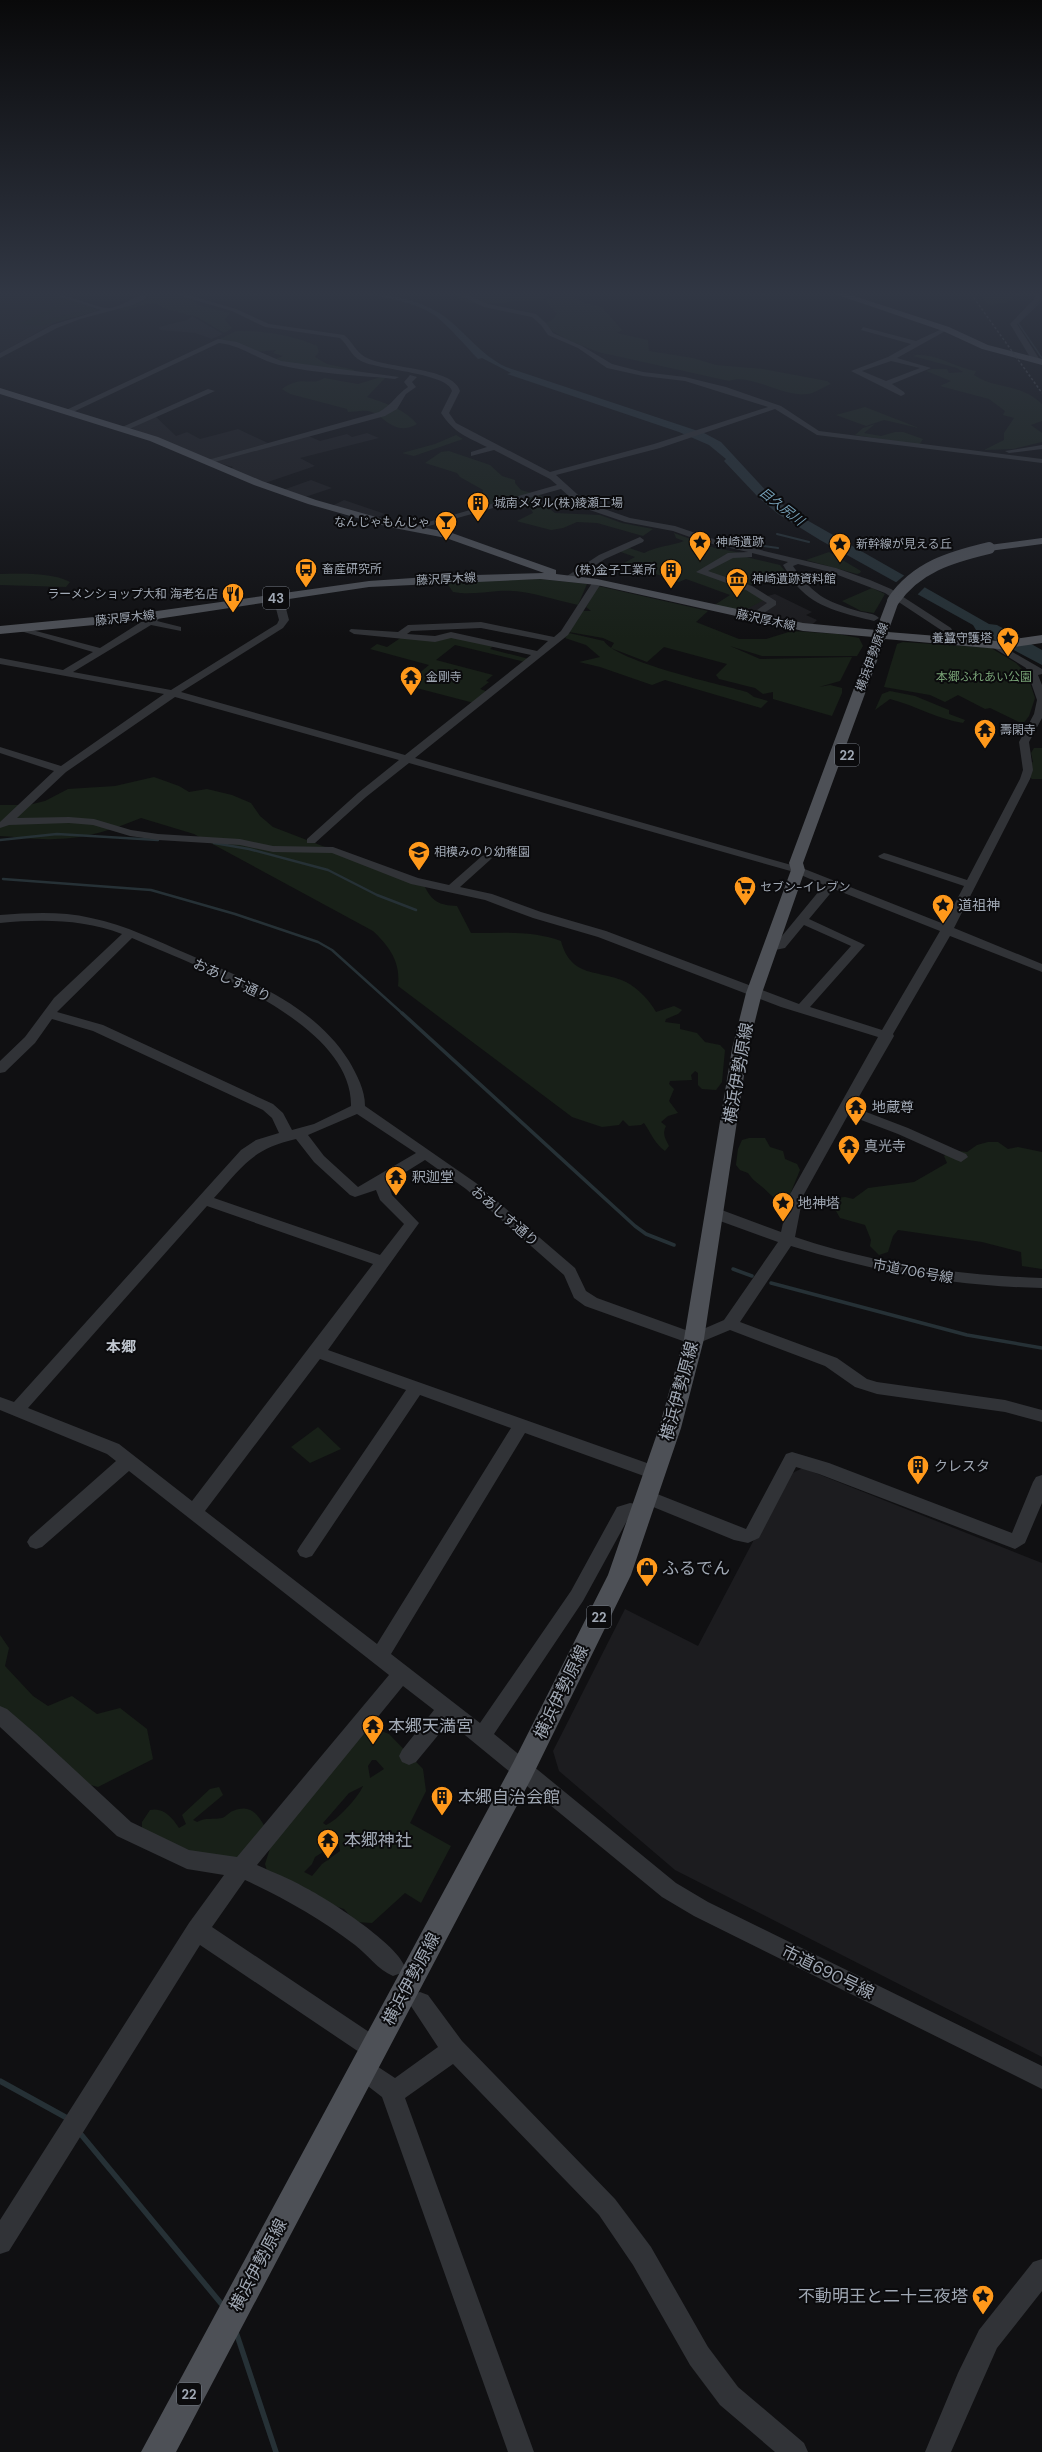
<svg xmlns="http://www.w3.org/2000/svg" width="1042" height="2452" font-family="'DM Sans','Noto Sans JP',sans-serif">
<rect width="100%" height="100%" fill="#101012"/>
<path fill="#1c1c1f" d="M0 294H53L102 309 56 322 0 353Z
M192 316 223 334 212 339 195 333 160 330 159 327 187 320Z
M155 416 176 436 187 432 200 439 238 429 268 443 209 460 130 428Z
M367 433 379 438 300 458 315 466 265 483 231 469 233 467 212 461 306 435 320 441 347 434 352 437Z
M311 480 332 488 305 497 283 490Z
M344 500 385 514 375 518 332 506Z
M775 594 812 612 806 615 817 620 811 626 741 612 760 598Z
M803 1468 1042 1563V2057L675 1870 559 1771 553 1751 625 1609 698 1646 788 1475Z"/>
<path fill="#182018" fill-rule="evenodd" d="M38 294H50L100 310 42 326 20 324 59 304 51 300 56 299ZM65 305 86 310 33 323Z
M149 294H172L194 301 198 305 230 313 225 320 232 328 224 333 197 317 166 309 157 304H146L124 311 119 309 149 299Z
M453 294H545L543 300C519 297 471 314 453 294Z
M560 294H569L585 303 602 307 622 330 617 333 648 340 649 351 693 358 716 365 763 369 827 381 831 384C825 386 818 391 812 393 786 401 752 372 729 381L598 352 568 340 547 328 546 323 552 320 557 314 545 300Z
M981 294H1012L1014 296 1007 303 988 305Z
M236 331C262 330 293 335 317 346L319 352 315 357 327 364 355 370 352 372 279 363 276 359 283 356 273 353 276 350 256 352 218 340Z
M917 355C938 354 956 368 976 371L974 375C997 390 1021 383 1042 404V421L1031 425 1042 433V442L1013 449 984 450 1004 440V433L1014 418 1003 415 1005 411 989 399 940 386 951 381 926 371 932 369H947L949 373 963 372 957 368 913 356Z
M381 377H386L367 397C383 402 406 410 417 424 392 438 383 412 367 411 361 410 354 412 348 412L347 409 290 394 282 389C302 374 311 387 324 378L358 384Z
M865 407 919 428 884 420 866 426 836 415Z
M875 424 864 433 881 436 895 432H903L923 439 919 445 855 435 863 428Z
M456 435 463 439 414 456 402 453 435 444Z
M449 451 490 465 502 476 515 480V483L521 490 542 496 541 502 555 513 600 515 622 523 653 529 643 536 597 523 577 522 563 528 551 530 520 522 517 521 533 513C523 492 498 506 483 504L482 502 484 499 481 495 483 490 460 477 457 473 425 463 441 452Z
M674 533 715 548 742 553V556L780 565 785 571 774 572 775 577 746 586 764 600 741 612 713 606 730 595 686 579 679 582 624 563 635 557 618 551 626 547 644 553C657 546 671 546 684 541L676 538Z
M829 552 861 571 860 573 857 574 806 560Z
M0 574C22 574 50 572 70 582L66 587 0 585Z
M539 579 587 584 578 605C554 600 525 589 499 591 483 592 469 595 453 592L446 582Z
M598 586 708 611 696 622 739 639H766L792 631 838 634 859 638 863 646 857 656H762L730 646 760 659 852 657 840 681 819 687 830 685 842 688V693L832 716 773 699V692L763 694 755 688 719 679 716 675 727 664 664 647 647 662 611 648 614 643 603 638 569 632 582 611H591L586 607Z
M872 588 885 594 874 613 861 611 842 601Z
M569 633 604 641C617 662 719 684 747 692L754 697 768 701 761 708 665 680 652 685 600 667 579 662 600 657 586 645 565 638Z
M450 636 494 645 490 649 529 659 525 662 455 645 436 660 493 675 486 681 489 682 480 689 488 692 474 703 405 685 429 665 370 649 377 644 387 647 402 637Z
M903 642 991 648 1016 663 1027 674 1035 698 1029 716 1023 724 990 708 985 709 958 695 945 702 930 695 884 687 897 644Z
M890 691 915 696 949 710V714L965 720 963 723C940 720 914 705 890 699L875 710 882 694Z
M1034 748H1042V779H1032L1027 775V765L1033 762 1031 753Z
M154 777 179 786 189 792 207 789 232 795 251 803 260 816 273 827 424 885C432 902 439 905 457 906L471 933C502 933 532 930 561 941 571 979 599 969 626 982 639 989 649 1000 656 1012L674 1006 682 1010 678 1014 666 1019 665 1022 680 1024V1029L697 1033 705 1042 720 1045 725 1050 722 1082 716 1090 702 1089 698 1085V1073L695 1071 691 1075 692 1080 670 1081 669 1084 674 1089 669 1101 678 1113 668 1116 661 1122 666 1126C662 1134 665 1138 669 1146L665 1151C655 1144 651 1133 644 1123L641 1125 629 1126 623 1120 619 1125 602 1127 572 1117 398 986C401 962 389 946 373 931L194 834 141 818C114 829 85 839 55 839 37 840 18 837 0 836V805H29L45 801 68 789 115 786Z
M749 1138H765L770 1147 783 1151 785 1159 797 1164 800 1170 791 1192 790 1201C771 1199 774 1197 761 1186 755 1181 752 1179 748 1173L740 1170 736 1165 738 1149 742 1140Z
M988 1142H998L1008 1149 1018 1147 1042 1152V1269L1022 1266 1021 1252 982 1242 898 1230 893 1236 888 1252 879 1255 870 1246 871 1240 865 1225 840 1218 832 1204 837 1198 845 1197 853 1199 868 1188 914 1182 947 1163 944 1156 950 1150 967 1152 977 1145Z
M318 1427 341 1449 310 1463 291 1447Z
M0 1635 9 1648 5 1666 33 1696 48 1706 72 1696 97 1714 120 1708 147 1729 153 1759 98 1787 83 1783 0 1711Z
M366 1725 389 1734 423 1769 426 1791 410 1823 451 1846 421 1903 405 1893 372 1923 356 1922 344 1909 329 1904 267 1871 265 1864 273 1839ZM372 1760H376L384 1769 370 1778 368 1766ZM363 1786C359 1796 337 1821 326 1825L323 1823 349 1793ZM333 1837 339 1843 340 1851 322 1864 312 1876 304 1872 312 1864 315 1857 326 1850Z
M219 1787 223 1795 193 1820 197 1822C206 1817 213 1820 222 1818 226 1817 229 1812 233 1811 250 1804 257 1813 265 1827L245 1862H215L142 1829V1822L150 1810C163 1807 172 1817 179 1828L186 1824 182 1815 210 1789Z"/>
<path fill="#263136" d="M366 294C391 294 424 301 445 317 466 333 481 355 506 367L704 433 721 442 770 495 791 511 989 624 997 625 1042 650V665L976 630 973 625 820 540 778 514 759 498 724 461 726 459 709 445 679 432 507 374 511 373 482 358 478 359C464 344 451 329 437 317 419 303 388 298 366 294Z"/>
<path fill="#101012" d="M906 574 926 586 916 596 894 584Z"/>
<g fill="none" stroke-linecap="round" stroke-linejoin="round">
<path stroke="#263136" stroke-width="1.5" d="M1042 300 1018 323 1042 358"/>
<path stroke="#263136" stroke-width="2" d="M777 534 809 542
M736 542 778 548"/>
<path stroke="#263136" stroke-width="2.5" d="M0 840 57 834 158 840
M214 843 249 849 328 870 377 895 416 910
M3 879 151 890 235 914 318 942 332 950 403 1014"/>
<path stroke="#263136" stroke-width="3.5" d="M402 1013 635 1226 646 1234 674 1245
M733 1269 752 1276
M771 1283 967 1335 1042 1348"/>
<path stroke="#263136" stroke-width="5.5" d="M0 2081 67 2118
M79 2132 224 2307
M236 2332 276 2452"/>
<path fill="#313337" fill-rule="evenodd" d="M52 294C70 294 97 309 110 308 124 306 136 294 148 294L145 299 133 305 80 319 57 328 0 358V353L52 325 101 310Z
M174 294H185L236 309 269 324 344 335C352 341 356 352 365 357 386 369 454 367 460 391L449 413 456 423 550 472 654 444 768 407 685 381 643 376 607 368 578 348 548 335 541 325 532 317 484 307 457 294H466L488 304 536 314 546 323 553 333 582 346 612 364 643 372 685 377 726 387 781 406 819 431 1042 459V463L817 435 775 409 660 448 556 475 587 503 630 518 675 526 710 538 836 568 870 580 891 589 951 628 958 642 950 644 944 632 885 593 830 572 798 564 793 566C813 595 825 601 858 611 865 613 874 613 879 618L874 621C850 615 820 609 802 591 794 584 789 574 783 565L788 562 752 553V557L733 558 708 571 752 586 776 601V605L753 620 748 617 750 615 767 603 746 590 696 572 728 553 748 552 704 542 673 531 625 522 581 507 561 489 411 531V527L557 485 550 479 494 450 471 456V452L487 447C467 437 454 433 441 413L452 391C448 373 378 370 361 361 351 356 348 345 340 338L265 327 232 311Z
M1035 294H1041L1039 301 1017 324 1040 360 1036 362H1033L1010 324 1034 299Z
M863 327 916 341 944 328 949 329 897 358 931 368 892 384 904 392 905 394 901 396 851 371 888 357 911 344 861 330ZM891 361 920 368 886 381 862 371Z
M218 339 237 342 281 361 399 377 395 379C357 375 317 374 279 365 258 360 241 345 219 343L71 413 64 411Z
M410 375 417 377 412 382 416 387 406 394 397 409 385 416 211 463 204 461 379 412C393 404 396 395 408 387L404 382Z
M208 389 215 391 127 430 120 428Z
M1042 445V449L1009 453 1005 451Z
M640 537 644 540 643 542 605 559 572 580 564 578 599 555Z
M594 580 602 582 568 635 415 758 802 868 944 924 964 886 880 858 878 856 884 853 888 854 967 880 1020 779 1023 770 1019 742 1034 714 1037 700 1026 668 989 645 997 643 1042 669V674L1038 675 1042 685V718L1029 742 1033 770 1030 779 954 928 1042 964V972L950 936 893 1034 894 1036 853 1107 908 1128 966 1154 968 1157 961 1162 956 1160 898 1134 848 1115 803 1196 795 1237C875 1264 958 1275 1042 1278V1288C954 1286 876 1272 791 1246L740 1322 837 1358 867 1379 877 1382 1005 1400 1042 1410V1422L1005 1412 877 1394 855 1387 825 1366 730 1330 694 1345 585 1306 574 1298 564 1275 466 1189 425 1160 388 1183 392 1195 419 1223 328 1350 661 1468 664 1473 661 1478 655 1480 525 1433 391 1654 480 1723 571 1591 617 1507 630 1503 648 1506 651 1511 648 1516 629 1517 583 1601 494 1734 676 1883 708 1902 1042 2066V2089L694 1916 662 1897 449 1722 416 1762 409 1765 402 1762 399 1756 402 1750 434 1710 403 1686 257 1865C272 1872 289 1878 304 1887 328 1899 394 1942 404 1965L401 1973 393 1976C378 1970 368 1955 355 1945 321 1919 284 1898 245 1880L212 1927 381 2040 384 2048 381 2056 373 2059 365 2056 200 1945 9 2251 0 2254V2220L189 1923 224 1875 187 1869 117 1836 0 1727V1706L7 1709 36 1734 131 1822 189 1850 237 1857 389 1675 129 1471 42 1547 36 1549 30 1547 27 1542 30 1537 116 1461 107 1454 0 1410V1397L14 1402 241 1150 256 1140 279 1133 272 1118 263 1110 93 1031 52 1019 35 1043 5 1072 0 1073V1061L25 1037 54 998 122 934C83 919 41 919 0 923V915C30 913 61 911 91 918 126 925 157 941 190 955 249 981 313 1004 349 1061 357 1075 365 1090 365 1106L476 1183 575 1268 586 1291 597 1298 694 1333 724 1320 778 1242 709 1217 707 1213 709 1209H719L781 1232 789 1196 878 1037 781 1007 598 937 533 918 485 900 411 884 332 853 273 852 240 845 158 840 130 836 93 825 69 823 9 825 0 828V822L54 771 0 753V747L61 766 164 694 0 664V658L63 670 93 652 17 630V626L100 648 157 612 162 615 157 621 181 627V631L151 625 73 672 171 690 277 624 279 620 273 597 278 594 283 597 289 620 283 628 181 692 405 755 531 655 451 638 435 642 354 634 349 631 351 629 398 632 408 625 481 622 554 637 561 631ZM481 628 548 641 537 651 451 632 435 636 407 634 411 631ZM175 697 399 760 358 793 307 839V843H315L366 797 409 763 794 872 824 885 777 942 766 944 764 947 770 951 785 948 804 925 851 946 799 1004 606 931 541 912 492 894 460 887 490 860 492 858 486 855 482 856 449 885 418 878 333 847 273 846 240 839 158 834 131 830 94 819 69 817 17 818 66 772ZM834 889 940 931 882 1030 810 1007 865 945 809 919ZM132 938C196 966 353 1022 351 1106L314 1124 292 1130 283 1113 273 1104 103 1025 57 1012ZM357 1114 416 1153 358 1187 324 1156 308 1135ZM296 1139 314 1162 350 1195 355 1197 376 1190 380 1200 404 1224 380 1255 214 1198C243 1166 252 1149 296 1139ZM207 1206 373 1264 192 1501 119 1444 28 1408ZM320 1359 406 1390 300 1546 297 1551 300 1556 306 1558 312 1556 420 1395 511 1428 377 1644 205 1511Z
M792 1452 829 1463 1012 1533 1033 1482 1036 1477 1042 1475V1503L1025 1543 1015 1549 819 1474 796 1467 759 1538 748 1543 734 1540 641 1502 638 1497 641 1492 647 1490 746 1529 786 1454Z
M420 1992 428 1995 462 2041 615 2199 651 2247 708 2347 738 2387 804 2443 808 2452H775L720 2405 690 2365 633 2265 599 2215 453 2064 405 2098 534 2452H508L382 2097 355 2076 352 2068 355 2060 363 2057 395 2078 438 2047 409 2003 412 1995Z
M1042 2259V2291L997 2348 951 2452H925L958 2373 979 2330 1033 2262Z"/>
<path fill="#4d5056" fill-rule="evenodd" d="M835 294H848L949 327 988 345 1042 359V365L982 349 943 331Z
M0 388 158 437 262 481 316 500 390 521 452 533 556 570V574L597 579 803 623 876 630 887 601 893 597 899 601 888 632 999 641 1042 635V643L999 649 885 639 803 863 805 870 762 993 748 1049 704 1339 681 1428 631 1575 531 1779 176 2452H141L513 1763 608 1575 659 1428 684 1339 732 1049 746 993 791 870 789 863 873 637 803 631 597 585 540 579 369 587 157 619 0 634V626L157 611 369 581 442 576 544 573 446 538 389 527 308 504 254 485 150 441 0 394Z
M1042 538V544L989 551 983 548 989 545Z"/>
<path stroke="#44474c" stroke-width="1.5" stroke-dasharray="2.5 2" stroke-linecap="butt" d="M971 294 1042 393"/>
<path stroke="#4d5056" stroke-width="12" d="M893 601C916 567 951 557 989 548"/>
</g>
<linearGradient id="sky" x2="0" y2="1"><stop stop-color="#09090a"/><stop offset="0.46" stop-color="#313744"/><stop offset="1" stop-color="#313744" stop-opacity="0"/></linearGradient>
<rect width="1042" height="638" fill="url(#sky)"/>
<defs>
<g id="building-pin" transform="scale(1.15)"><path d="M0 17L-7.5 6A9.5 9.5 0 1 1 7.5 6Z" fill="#ff991b" stroke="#0b0b0d"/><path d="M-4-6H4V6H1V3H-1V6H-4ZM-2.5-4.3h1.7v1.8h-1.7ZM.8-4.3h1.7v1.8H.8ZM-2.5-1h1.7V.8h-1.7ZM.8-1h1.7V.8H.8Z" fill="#111"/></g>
<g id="bar-pin" transform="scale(1.15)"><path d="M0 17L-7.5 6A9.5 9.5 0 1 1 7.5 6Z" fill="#ff991b" stroke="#0b0b0d"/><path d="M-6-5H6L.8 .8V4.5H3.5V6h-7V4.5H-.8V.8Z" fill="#111"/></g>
<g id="sight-pin" transform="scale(1.15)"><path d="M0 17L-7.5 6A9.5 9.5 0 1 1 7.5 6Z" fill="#ff991b" stroke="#0b0b0d"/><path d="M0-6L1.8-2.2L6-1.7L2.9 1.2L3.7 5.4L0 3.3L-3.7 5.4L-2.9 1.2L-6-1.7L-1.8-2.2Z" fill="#111"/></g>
<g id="bus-pin" transform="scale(1.15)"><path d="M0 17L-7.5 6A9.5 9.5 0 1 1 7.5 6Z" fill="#ff991b" stroke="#0b0b0d"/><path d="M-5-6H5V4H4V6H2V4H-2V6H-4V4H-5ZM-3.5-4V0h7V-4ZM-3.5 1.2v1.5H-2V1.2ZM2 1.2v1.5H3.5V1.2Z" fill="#111"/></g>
<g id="museum-pin" transform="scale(1.15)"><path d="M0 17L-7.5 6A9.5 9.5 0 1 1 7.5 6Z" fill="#ff991b" stroke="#0b0b0d"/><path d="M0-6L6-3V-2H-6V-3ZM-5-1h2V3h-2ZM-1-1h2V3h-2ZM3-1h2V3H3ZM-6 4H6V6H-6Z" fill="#111"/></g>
<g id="restaurant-pin" transform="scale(1.15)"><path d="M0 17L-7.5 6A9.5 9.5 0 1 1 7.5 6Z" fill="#ff991b" stroke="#0b0b0d"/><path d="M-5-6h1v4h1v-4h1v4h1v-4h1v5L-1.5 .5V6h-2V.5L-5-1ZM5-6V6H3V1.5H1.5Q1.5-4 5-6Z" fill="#111"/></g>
<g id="temple-pin" transform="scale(1.15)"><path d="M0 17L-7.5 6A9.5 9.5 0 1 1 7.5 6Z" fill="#ff991b" stroke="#0b0b0d"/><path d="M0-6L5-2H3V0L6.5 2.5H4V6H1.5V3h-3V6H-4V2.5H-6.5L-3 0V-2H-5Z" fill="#111"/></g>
<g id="school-pin" transform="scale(1.15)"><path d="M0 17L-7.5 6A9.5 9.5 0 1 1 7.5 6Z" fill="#ff991b" stroke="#0b0b0d"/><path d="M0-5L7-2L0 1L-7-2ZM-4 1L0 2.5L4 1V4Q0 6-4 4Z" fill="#111"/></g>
<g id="supermarket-pin" transform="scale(1.15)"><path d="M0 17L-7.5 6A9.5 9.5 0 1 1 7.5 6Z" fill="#ff991b" stroke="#0b0b0d"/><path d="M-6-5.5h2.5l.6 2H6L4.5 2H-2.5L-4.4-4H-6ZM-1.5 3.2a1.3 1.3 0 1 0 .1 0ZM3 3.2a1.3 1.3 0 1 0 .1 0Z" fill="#111"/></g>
<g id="shop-pin" transform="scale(1.15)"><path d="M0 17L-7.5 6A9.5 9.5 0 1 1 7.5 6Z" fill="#ff991b" stroke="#0b0b0d"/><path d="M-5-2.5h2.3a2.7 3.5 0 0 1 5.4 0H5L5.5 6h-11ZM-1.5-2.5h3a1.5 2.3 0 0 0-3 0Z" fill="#111"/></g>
</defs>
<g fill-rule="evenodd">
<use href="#building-pin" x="478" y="503"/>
<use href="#bar-pin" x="446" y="522"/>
<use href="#sight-pin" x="700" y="542"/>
<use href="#sight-pin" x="840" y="544"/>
<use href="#bus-pin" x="306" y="569"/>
<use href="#building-pin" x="671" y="570"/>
<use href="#museum-pin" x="737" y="579"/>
<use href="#restaurant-pin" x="233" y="594"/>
<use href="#sight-pin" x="1008" y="638"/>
<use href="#temple-pin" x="411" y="677"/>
<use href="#temple-pin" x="985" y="730"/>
<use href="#school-pin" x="419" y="852"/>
<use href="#supermarket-pin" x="745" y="887"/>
<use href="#sight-pin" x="943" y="905"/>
<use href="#temple-pin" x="856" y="1107"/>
<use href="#temple-pin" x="849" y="1146"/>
<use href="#temple-pin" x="396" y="1177"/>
<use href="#sight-pin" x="783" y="1203"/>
<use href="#building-pin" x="918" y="1466"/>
<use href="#shop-pin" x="647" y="1568"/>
<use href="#temple-pin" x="373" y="1726"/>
<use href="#building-pin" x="442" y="1797"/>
<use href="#temple-pin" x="328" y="1840"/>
<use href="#sight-pin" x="983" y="2296"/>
</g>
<g text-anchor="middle" stroke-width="4" stroke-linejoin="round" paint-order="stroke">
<g font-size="12" fill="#a0a8b4" stroke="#0b0b0d" text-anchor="start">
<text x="494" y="507">城南メタル(株)綾瀬工場</text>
<text x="430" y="526" text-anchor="end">なんじゃもんじゃ</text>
<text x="716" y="546">神崎遺跡</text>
<text x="856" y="548">新幹線が見える丘</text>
<text x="322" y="573">畜産研究所</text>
<text x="656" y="574" text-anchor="end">(株)金子工業所</text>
<text x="752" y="583">神崎遺跡資料館</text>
<text x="218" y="598" text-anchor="end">ラーメンショップ大和 海老名店</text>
<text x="992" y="642" text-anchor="end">養蠶守護塔</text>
<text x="426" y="681">金剛寺</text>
<text x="1000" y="734">壽閑寺</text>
<text x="434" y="856">相模みのり幼稚園</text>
<text x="760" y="891">セブン-イレブン</text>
</g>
<g font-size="12" fill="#a0a8b4" stroke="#0b0b0d">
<text transform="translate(446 579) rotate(-3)" y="4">藤沢厚木線</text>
<text transform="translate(125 618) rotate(-6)" y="4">藤沢厚木線</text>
<text transform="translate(766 620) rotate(12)" y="4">藤沢厚木線</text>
<text transform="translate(872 657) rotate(-70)" y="4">横浜伊勢原線</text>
</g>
<g font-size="12" fill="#77a175" stroke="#0b0b0d">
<text x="984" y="681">本郷ふれあい公園</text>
</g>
<g font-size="13" font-style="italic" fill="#739cb3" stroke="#0b0b0d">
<text transform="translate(782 506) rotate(38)" y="5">目久尻川</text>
</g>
<g fill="#0b0b0d" stroke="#737982" stroke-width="1">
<rect x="263" y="587" width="26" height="22" rx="3"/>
<rect x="835" y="744" width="24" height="22" rx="3"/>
<rect x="587" y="1606" width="24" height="22" rx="3"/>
<rect x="177" y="2383" width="24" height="22" rx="3"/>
</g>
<g font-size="13" font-weight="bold" fill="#a0a8b4">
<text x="276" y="603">43</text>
<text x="847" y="760">22</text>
<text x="599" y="1622">22</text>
<text x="189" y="2399">22</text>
</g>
<g font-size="14" fill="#a0a8b4" stroke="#0b0b0d" text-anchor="start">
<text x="958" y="910">道祖神</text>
<text x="872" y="1112">地蔵尊</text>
<text x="864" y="1151">真光寺</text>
<text x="412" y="1182">釈迦堂</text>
<text x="798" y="1208">地神塔</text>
<text x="934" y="1471">クレスタ</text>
</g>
<g font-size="14" fill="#a0a8b4" stroke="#0b0b0d">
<text transform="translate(232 980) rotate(25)" y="5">おあしす通り</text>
<text transform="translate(505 1216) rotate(41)" y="5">おあしす通り</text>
<text transform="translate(913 1271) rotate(10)" y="5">市道706号線</text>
</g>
<g font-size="15" font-weight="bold" fill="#c1c7d0" stroke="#0b0b0d">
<text x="121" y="1352">本郷</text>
</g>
<g font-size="17" fill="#a0a8b4" stroke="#0b0b0d">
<text transform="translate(738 1073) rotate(-80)" y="6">横浜伊勢原線</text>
<text transform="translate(679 1391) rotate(-75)" y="6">横浜伊勢原線</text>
<text transform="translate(561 1692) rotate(-64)" y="6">横浜伊勢原線</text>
<text transform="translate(828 1972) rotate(26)" y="6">市道690号線</text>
<text transform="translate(411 1979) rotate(-62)" y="6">横浜伊勢原線</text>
<text transform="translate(258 2265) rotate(-62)" y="6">横浜伊勢原線</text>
</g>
<g font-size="17" fill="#a0a8b4" stroke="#0b0b0d" text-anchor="start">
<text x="662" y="1574">ふるでん</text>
<text x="388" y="1732">本郷天満宮</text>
<text x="458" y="1803">本郷自治会館</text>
<text x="344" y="1846">本郷神社</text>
<text x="968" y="2302" text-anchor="end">不動明王と二十三夜塔</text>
</g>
</g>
</svg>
